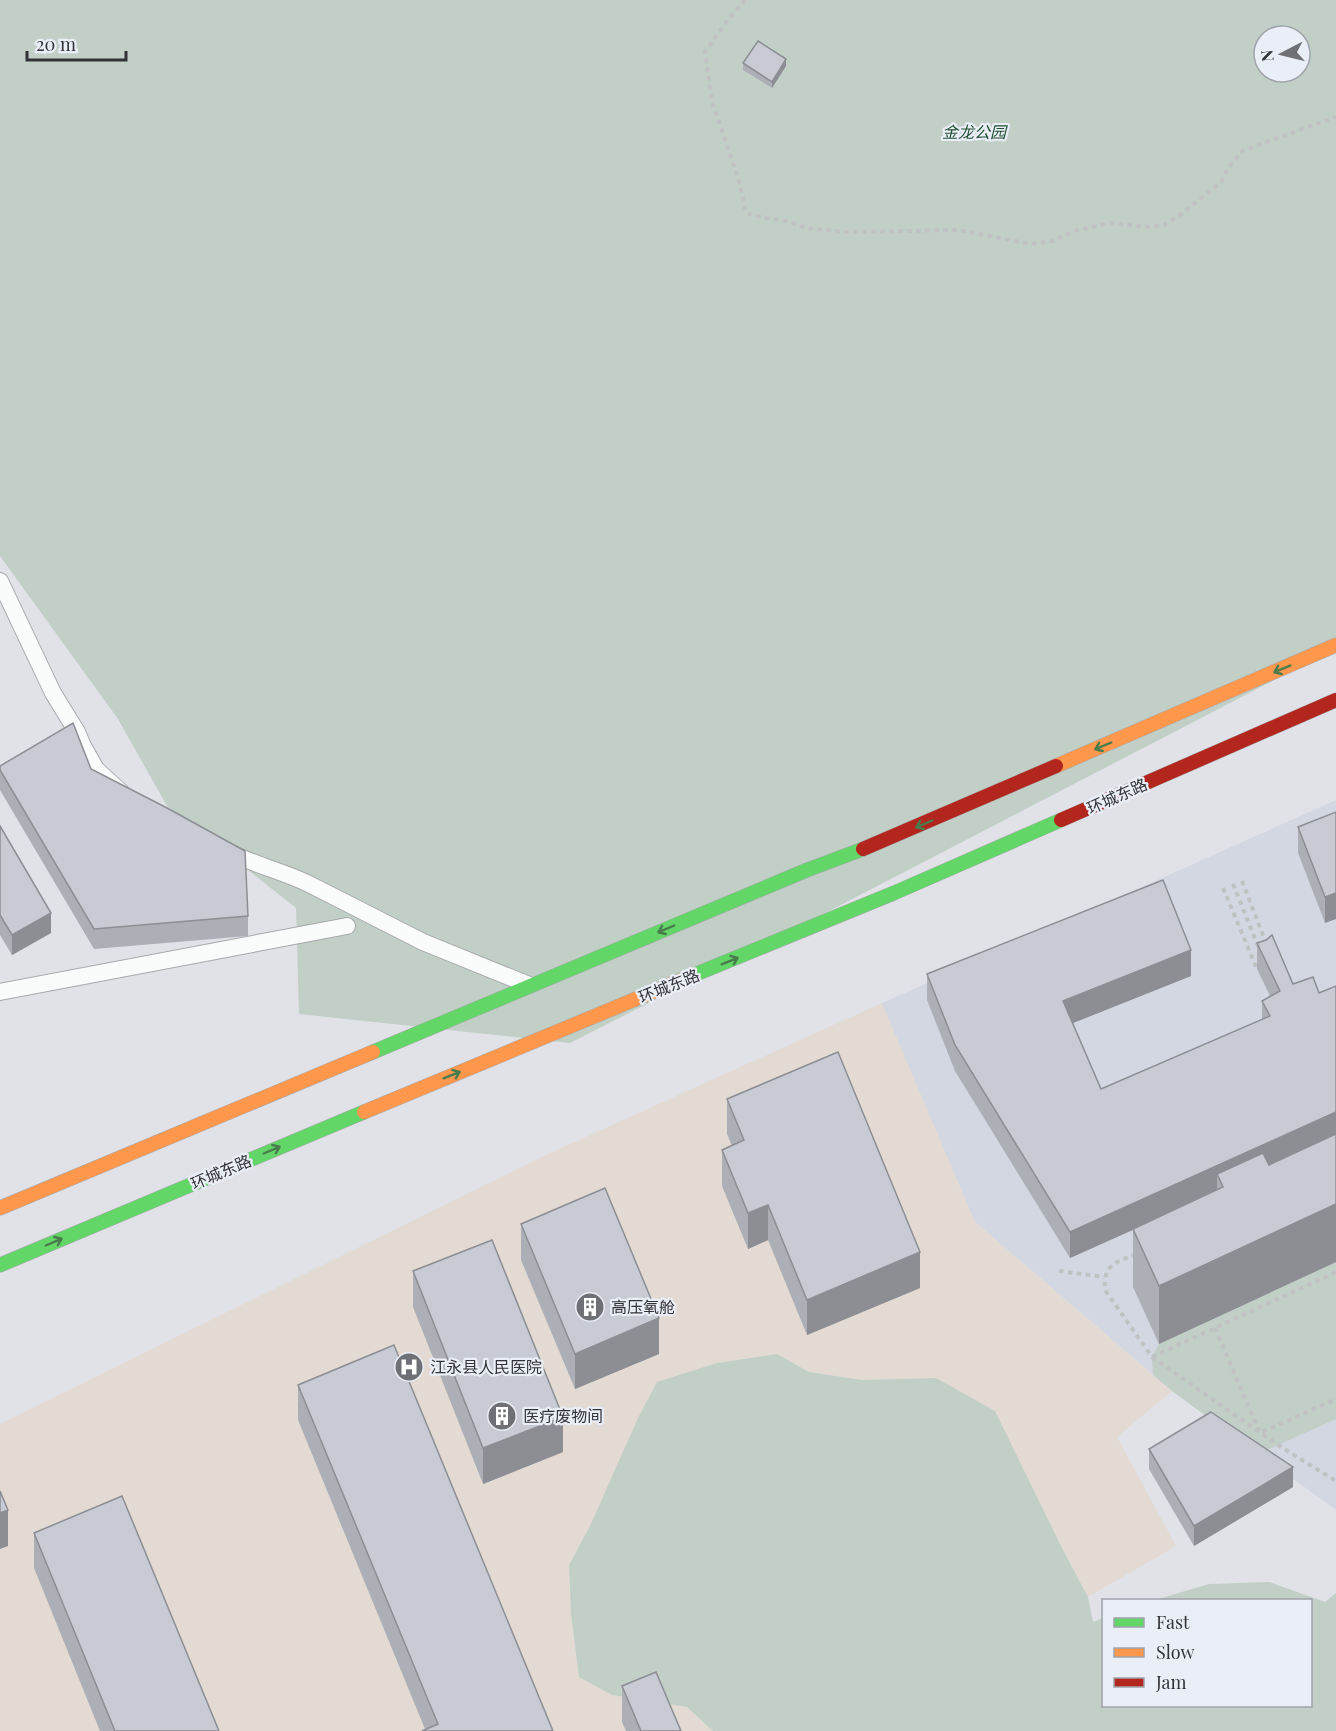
<svg xmlns="http://www.w3.org/2000/svg" width="1336" height="1731" font-family="'Playfair Display','Noto Sans SC',serif">
<rect width="100%" height="100%" fill="#e0e2e7"/>
<path fill="#d2d7e2" d="M1336 800V1510L1172 1391 975 1222 878 1005Z"/>
<path fill="#e2dad3" d="M882 1003 975 1222 1172 1391 1117 1437 1176 1546 1088 1597 1061 1546 936 1378 862 1380 809 1372 777 1354 590 1526 569 1565 571 1614 579 1677 612 1695 687 1707 713 1731H0V1424L548 1154Z"/>
<path fill="#c1cfc7" fill-rule="evenodd" d="M0 0H1336V648L806 923 570 1043 299 1014 296 908 167 806 118 719 0 556ZM1264 36H1300V72H1264Z
M1336 1261V1419L1258 1454 1172 1391 1153 1375 1152 1357 1159 1344Z
M777 1354 809 1372 862 1380 936 1378 995 1411 1061 1546 1088 1597 1093 1622 1103 1618 1104 1706H1310V1600H1155L1209 1584 1269 1582 1325 1602 1336 1593V1731H713L687 1707 612 1695 579 1677 571 1614 569 1565 590 1526 638 1418 657 1382 717 1363Z"/>
<g fill="none" stroke-linecap="round" stroke-linejoin="round">
<g stroke="#a7a8ac" stroke-width="18">
<path id="lane" d="M0 581 53 693 77 732 83 746 96 769 121 792
M227 851C254 865 282 871 309 884L423 942 529 985
M0 992 347 926"/>
</g>
<g stroke="#a7a8ac" stroke-width="15">
<path id="fast" d="M684 979 894 893 1061 820
M373 1052 807 870 863 849
M0 1265 364 1112"/>
</g>
<g stroke="#a7a8ac" stroke-width="15">
<path id="slow" d="M1056 766 1336 645
M364 1112 684 979
M0 1208 373 1052"/>
</g>
<g stroke="#a7a8ac" stroke-width="15">
<path id="jam" d="M1061 820 1336 700
M863 849 1056 766"/>
</g>
<path stroke="#c0c1c3" stroke-width="4" stroke-dasharray="4.5 4.5" stroke-linecap="butt" d="M745 0 727 21 705 52 712 102 738 177 746 213 766 218 787 221 806 228 845 232 959 230 1030 244 1053 241 1074 231 1110 223 1145 227 1164 225 1183 213 1221 182 1228 168 1242 151 1336 117
M1242 881 1266 943
M1233 884 1258 946
M1223 888 1257 969
M1136 1254C1115 1263 1103 1264 1105 1290L1152 1357 1278 1445 1336 1481
M1059 1271 1104 1277
M1215 1328 1260 1433 1336 1399
M1152 1357 1336 1272"/>
<use href="#lane" stroke="#fafbfb" stroke-width="16"/>
<use href="#fast" stroke="#63d668" stroke-width="14"/>
<use href="#slow" stroke="#ff974d" stroke-width="14"/>
<use href="#jam" stroke="#b3261e" stroke-width="14"/>
</g>
<path fill="#acafb5" d="M743 63 786 66 772 88 743 70Z
M0 766 91 769 248 916V936L94 949 0 790Z
M1336 812 1325 923 1298 853V827Z
M0 826 51 933 12 955 0 935Z
M1257 943 1293 984 1319 993 1336 986V1262L1159 1344 1133 1287V1230L1070 1258 955 1071 927 1000V974L1191 976 1073 1023 1101 1089 1262 1020V1001L1270 996 1257 969Z
M727 1099 920 1288 807 1335 768 1240 748 1249 722 1186V1150L732 1146 727 1134Z
M521 1224 659 1354 575 1389 521 1260Z
M413 1271 563 1452 483 1484 413 1307Z
M298 1385 553 1731 425 1729 298 1420Z
M1149 1449 1293 1487 1194 1546 1149 1469Z
M34 1533 219 1731H100L34 1568Z
M622 1686 681 1731H626L622 1722Z"/>
<path fill="#8c8e94" d="M786 59V66L772 88V82Z
M1336 893V919L1325 923V897Z
M51 913V933L12 955V935Z
M1191 950V976L1063 1027V1001Z
M1336 1112V1138L1223 1187 1217 1174V1192L1070 1258V1232Z
M1336 1204V1262L1159 1344V1286Z
M768 1205V1240L748 1249V1213Z
M920 1252V1288L807 1335V1300Z
M659 1318V1354L575 1389V1354Z
M563 1417V1452L483 1484V1448Z
M1293 1467V1487L1194 1546V1526Z
M8 1510V1546L0 1549V1513Z"/>
<path fill="#c8cbd3" stroke="#8c8e94" stroke-width="1.5" d="M758 41 786 59 772 82 743 63Z
M73 723 91 769 169 809 245 851 248 916 94 929 0 770V766Z
M1336 812V893L1325 897 1298 827Z
M0 826 51 913 12 935 0 915Z
M1163 880 1191 950 1063 1001 1101 1089 1270 1016 1262 1001 1280 991 1257 943 1266 940 1272 935 1293 984 1313 977 1319 993 1336 986V1112L1070 1232 955 1045 927 974Z
M838 1052 920 1252 807 1300 768 1205 748 1213 722 1150 744 1140 727 1099Z
M1336 1134V1204L1159 1286 1133 1229 1223 1187 1217 1174 1263 1153 1269 1165Z
M605 1188 659 1318 575 1354 521 1224Z
M492 1240 563 1417 483 1448 413 1271Z
M394 1345 553 1731H422L438 1724 298 1385Z
M1211 1412 1293 1467 1194 1526 1149 1449Z
M0 1491 8 1510 0 1513Z
M122 1496 219 1731H115L34 1533Z
M656 1672 681 1731H641L622 1686Z"/>
<defs><path id="oneway-shaft" d="M-6 0H5M1.5-3L5.5 0L1.5 3" fill="none" stroke-width="1.6" stroke-linecap="round" stroke-linejoin="round" transform="scale(1.5)"/></defs>
<g stroke="#487c4d">
<use href="#oneway-shaft" transform="translate(1282 669) rotate(157)"/>
<use href="#oneway-shaft" transform="translate(1103 746) rotate(157)"/>
<use href="#oneway-shaft" transform="translate(924 824) rotate(157)"/>
<use href="#oneway-shaft" transform="translate(666 929) rotate(157)"/>
<use href="#oneway-shaft" transform="translate(730 961) rotate(-22)"/>
<use href="#oneway-shaft" transform="translate(452 1075) rotate(-22)"/>
<use href="#oneway-shaft" transform="translate(272 1150) rotate(-23)"/>
<use href="#oneway-shaft" transform="translate(54 1242) rotate(-23)"/>
</g>
<defs>
<g id="building-disc" transform="scale(1.5)"><circle r="9.5" fill="#6f7075" stroke="#eaeef7"/><path d="M-4-6H4V6H1V3H-1V6H-4ZM-2.5-4.3h1.7v1.8h-1.7ZM.8-4.3h1.7v1.8H.8ZM-2.5-1h1.7V.8h-1.7ZM.8-1h1.7V.8H.8Z" fill="#fff"/></g>
<g id="hospital-disc" transform="scale(1.5)"><circle r="9.5" fill="#6f7075" stroke="#eaeef7"/><path d="M-5-5h3v3.5h4V-5h3V5h-3V1.5h-4V5h-3Z" fill="#fff"/></g>
</defs>
<g fill-rule="evenodd">
<use href="#building-disc" x="590" y="1307"/>
<use href="#hospital-disc" x="409" y="1367"/>
<use href="#building-disc" x="502" y="1416"/>
</g>
<g text-anchor="middle" stroke-width="4.5" stroke-linejoin="round" paint-order="stroke">
<g font-size="16" font-style="italic" fill="#215131" stroke="#eaeef7">
<text x="974" y="138">金龙公园</text>
</g>
<g font-size="16" fill="#323337" stroke="#eaeef7">
<text transform="translate(1117 796) rotate(-24)" y="6">环城东路</text>
<text transform="translate(669 986) rotate(-22)" y="6">环城东路</text>
<text transform="translate(221 1172) rotate(-23)" y="6">环城东路</text>
</g>
<g font-size="16" fill="#323337" stroke="#eaeef7" text-anchor="start">
<text x="611" y="1313">高压氧舱</text>
<text x="430" y="1373">江永县人民医院</text>
<text x="523" y="1422">医疗废物间</text>
</g>
</g>
<rect x="1102" y="1599" width="210" height="108" fill="#eaeef7" stroke="#a0a3aa" stroke-width="1.5"/>
<rect x="1114" y="1618" width="30" height="9" fill="#63d668" stroke="#a0a3aa" stroke-width="1.5"/>
<text x="1156" y="1629" font-size="18" fill="#323337">Fast</text>
<rect x="1114" y="1648" width="30" height="9" fill="#ff974d" stroke="#a0a3aa" stroke-width="1.5"/>
<text x="1156" y="1659" font-size="18" fill="#323337">Slow</text>
<rect x="1114" y="1678" width="30" height="9" fill="#b3261e" stroke="#a0a3aa" stroke-width="1.5"/>
<text x="1156" y="1689" font-size="18" fill="#323337">Jam</text>
<g transform="translate(1282 54) rotate(263)"><circle r="28" fill="#eaeef7" stroke="#a0a3aa" stroke-width="1.5"/>
<path d="M0-4.5L10 22L0 15L-10 22Z" fill="#6f7075"/>
<text y="-9" font-size="16" font-weight="bold" text-anchor="middle" fill="#323337">N</text>
</g>
<path d="M27 51v9h99v-9" fill="none" stroke="#323337" stroke-width="3"/>
<text x="36" y="51" font-size="18" fill="#323337" stroke="#eaeef7" stroke-width="4.5" paint-order="stroke">20 m</text>
</svg>
